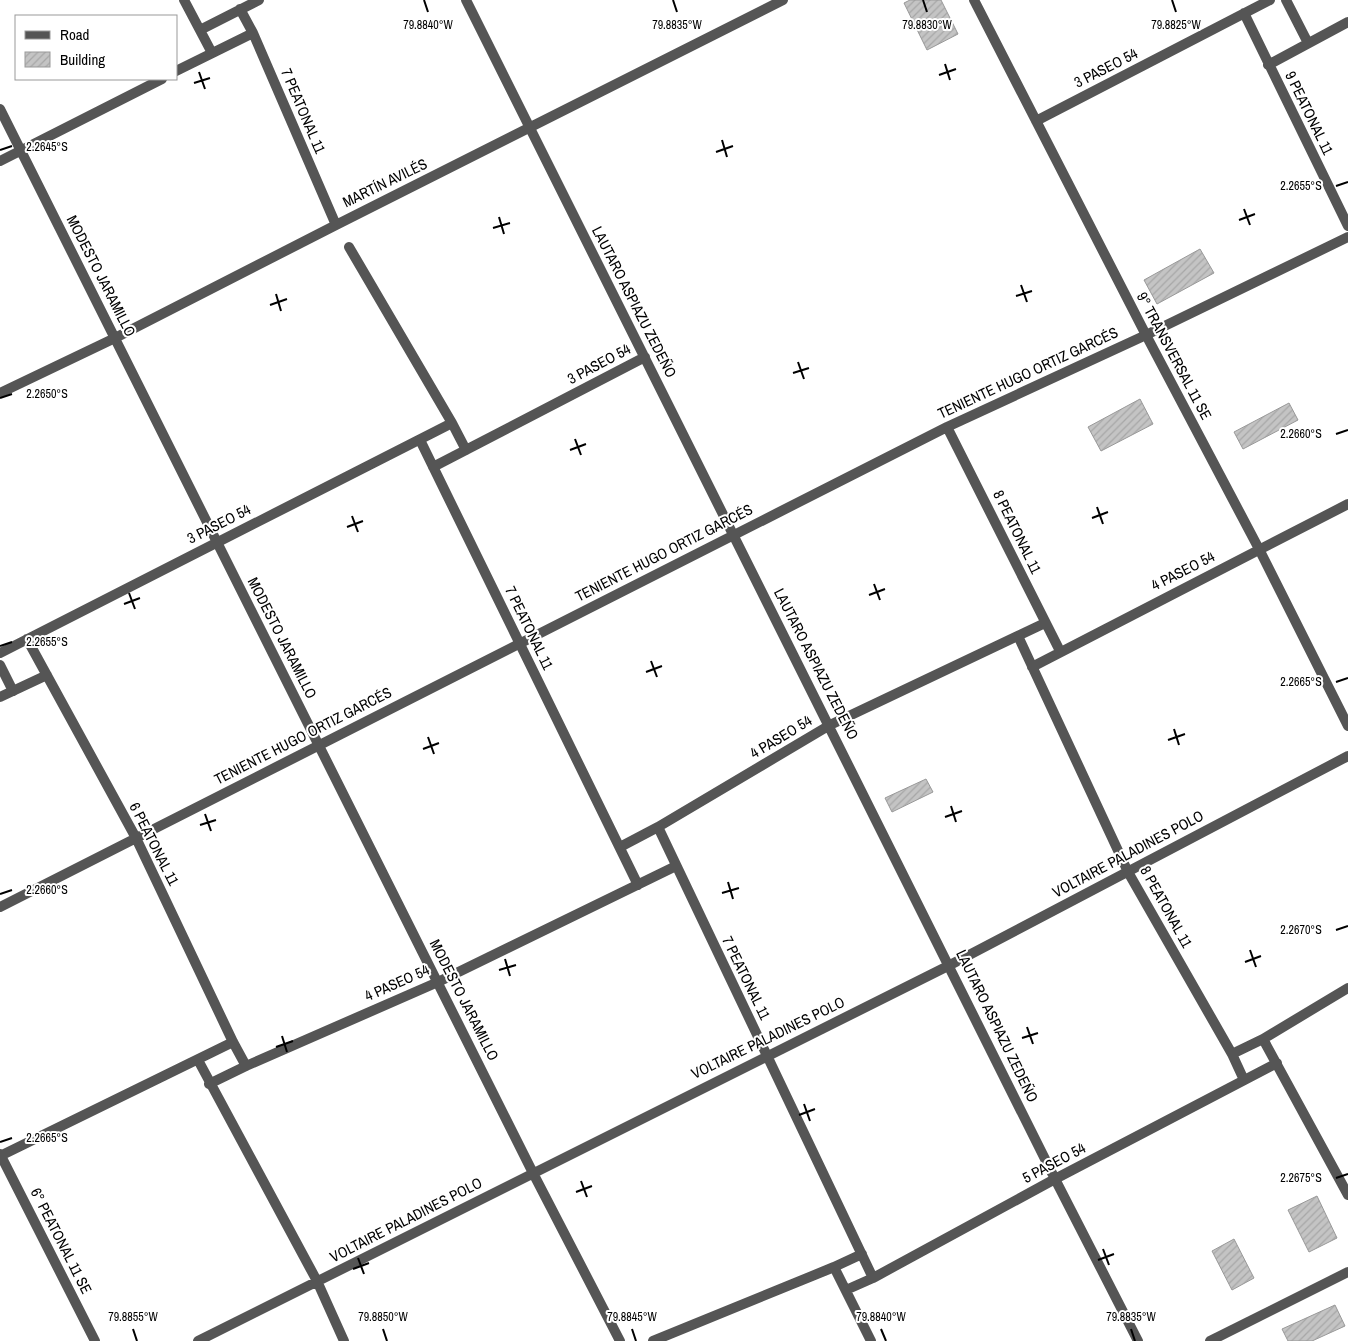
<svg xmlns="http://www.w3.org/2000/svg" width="1348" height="1341" font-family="'Archivo Narrow',sans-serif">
<defs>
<pattern id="building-hatch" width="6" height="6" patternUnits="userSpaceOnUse" patternTransform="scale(1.25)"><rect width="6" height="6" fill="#c4c4c4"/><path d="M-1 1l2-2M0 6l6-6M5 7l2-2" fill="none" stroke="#a7a7a7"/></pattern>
</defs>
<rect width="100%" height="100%" fill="#fff"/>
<path fill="url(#building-hatch)" stroke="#999" d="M910 0H941L958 34 927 50 904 3Z
M1200 249 1214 273 1157 304 1144 280Z
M1140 399 1153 424 1101 451 1088 427Z
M1289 403 1298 420 1243 449 1234 432Z
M926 779 933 792 892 812 885 798Z
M1317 1196 1337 1238 1309 1252 1288 1210Z
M1234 1239 1254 1278 1232 1290 1212 1251Z
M1335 1305 1345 1326 1312 1341H1288L1282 1329Z"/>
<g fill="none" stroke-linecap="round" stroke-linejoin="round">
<path stroke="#555" stroke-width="10" d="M0 665 13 691"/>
<path stroke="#555" stroke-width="10" d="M184 0 212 53
M466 0 1055 1179 1138 1341
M974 0 1146 335 1259 549 1348 726
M1286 0 1308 43
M240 9 253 33 336 225
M1244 13 1348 226
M200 30 259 0
M1268 65 1348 22
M176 71 253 33
M0 109 533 1173 620 1341
M1036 121 1270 0
M0 161 162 79
M349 247 452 423 466 450
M0 393 115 338 336 225 783 0
M947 427 1060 651
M420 440 638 885
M433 467 645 357
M1018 636 1128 872 1232 1054 1244 1080
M27 639 136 838 233 1042 246 1066
M0 653 452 423
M1032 667 1348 504
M0 697 47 675
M658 827 873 1278
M620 847 658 827 830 725 1045 623
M0 907 947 427 1146 335 1348 237
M1263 1039 1348 1195
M1232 1054 1263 1039 1348 988
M198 1060 317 1281 344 1341
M209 1084 246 1066 438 982 676 866
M0 1154 95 1341
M0 1156 233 1042
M834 1267 871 1341
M846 1290 873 1278 1055 1179 1277 1063
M198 1341 950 965 1348 756
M653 1341 834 1267 862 1254"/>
<path stroke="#555" stroke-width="10" d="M1210 1341 1348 1272"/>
</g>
<path fill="none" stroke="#000" stroke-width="2" d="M424 0 428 12M673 0 677 12M923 0 927 12M1172 0 1176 12M945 64 950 80M199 72 205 89M939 75 956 69M194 83 210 78M722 140 727 157M0 150 12 146M716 152 733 146M1336 186 1348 182M1244 209 1250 225M499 217 504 234M1239 220 1255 214M493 228 510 223M1021 285 1027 302M276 294 281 311M1016 296 1032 291M270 305 287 299M798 362 804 379M793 373 809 368M0 398 12 394M1336 434 1348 430M575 439 581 455M570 450 586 444M1097 507 1103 524M352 516 358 532M1092 518 1108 512M347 527 363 521M874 584 880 600M129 593 135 609M869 595 885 589M124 604 140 598M0 646 12 642M651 661 657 677M646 672 662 666M1336 682 1348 678M1174 729 1179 745M428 737 434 754M1168 740 1185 734M423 749 439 743M951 806 956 822M205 814 211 831M945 817 962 811M200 825 216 820M728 882 733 899M722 893 739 888M0 894 12 890M1336 930 1348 926M1250 950 1256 967M505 959 510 976M1245 962 1261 956M499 970 516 965M1027 1027 1033 1044M282 1036 287 1052M1022 1038 1038 1033M276 1047 293 1041M804 1104 810 1121M799 1115 815 1109M0 1142 12 1138M1336 1178 1348 1174M581 1181 587 1197M576 1192 592 1186M1103 1249 1109 1265M358 1258 364 1274M1098 1260 1114 1254M353 1269 369 1263M133 1329 137 1341M383 1329 387 1341M632 1329 636 1341M881 1329 886 1341M1131 1329 1135 1341"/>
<g text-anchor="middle" stroke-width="4" stroke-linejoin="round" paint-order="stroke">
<g font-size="15" fill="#000" stroke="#fff">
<text transform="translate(1106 68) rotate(-27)" y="5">3 PASEO 54</text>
<text transform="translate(303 111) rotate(67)" y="5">7 PEATONAL 11</text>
<text transform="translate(1309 113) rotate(64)" y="5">9 PEATONAL 11</text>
<text transform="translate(385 183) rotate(-26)" y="5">MARTÍN AVILÉS</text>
<text transform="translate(101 276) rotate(63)" y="5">MODESTO JARAMILLO</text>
<text transform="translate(634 302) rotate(63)" y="5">LAUTARO ASPIAZU ZEDEÑO</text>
<text transform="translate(1174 356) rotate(62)" y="5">9° TRANSVERSAL 11 SE</text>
<text transform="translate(599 364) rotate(-28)" y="5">3 PASEO 54</text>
<text transform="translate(1028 373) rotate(-25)" y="5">TENIENTE HUGO ORTIZ GARCÉS</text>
<text transform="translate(219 524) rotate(-27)" y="5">3 PASEO 54</text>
<text transform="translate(1017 532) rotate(64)" y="5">8 PEATONAL 11</text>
<text transform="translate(664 553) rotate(-27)" y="5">TENIENTE HUGO ORTIZ GARCÉS</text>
<text transform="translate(1183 571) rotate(-27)" y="5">4 PASEO 54</text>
<text transform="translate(529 628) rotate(64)" y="5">7 PEATONAL 11</text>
<text transform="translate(282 638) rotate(63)" y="5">MODESTO JARAMILLO</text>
<text transform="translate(816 664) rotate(63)" y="5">LAUTARO ASPIAZU ZEDEÑO</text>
<text transform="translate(303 736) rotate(-27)" y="5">TENIENTE HUGO ORTIZ GARCÉS</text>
<text transform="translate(781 737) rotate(-31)" y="5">4 PASEO 54</text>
<text transform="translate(154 844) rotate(63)" y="5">6 PEATONAL 11</text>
<text transform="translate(1128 854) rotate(-28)" y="5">VOLTAIRE PALADINES POLO</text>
<text transform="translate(1166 907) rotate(61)" y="5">8 PEATONAL 11</text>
<text transform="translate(746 978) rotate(64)" y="5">7 PEATONAL 11</text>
<text transform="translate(397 983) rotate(-24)" y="5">4 PASEO 54</text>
<text transform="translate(464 1000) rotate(63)" y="5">MODESTO JARAMILLO</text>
<text transform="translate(997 1026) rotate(64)" y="5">LAUTARO ASPIAZU ZEDEÑO</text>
<text transform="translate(768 1038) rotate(-26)" y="5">VOLTAIRE PALADINES POLO</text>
<text transform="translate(1054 1163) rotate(-28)" y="5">5 PASEO 54</text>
<text transform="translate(406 1220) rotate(-27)" y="5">VOLTAIRE PALADINES POLO</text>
<text transform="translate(61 1241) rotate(63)" y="5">6° PEATONAL 11 SE</text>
</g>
</g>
<g font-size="12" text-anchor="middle" fill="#000" stroke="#fff" stroke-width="4" stroke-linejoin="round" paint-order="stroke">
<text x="927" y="29">79.8830°W</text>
<text x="428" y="29">79.8840°W</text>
<text x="677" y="29">79.8835°W</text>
<text x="1176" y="29">79.8825°W</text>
<text x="47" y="151">2.2645°S</text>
<text x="1301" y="190">2.2655°S</text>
<text x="47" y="398">2.2650°S</text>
<text x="1301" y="438">2.2660°S</text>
<text x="47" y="646">2.2655°S</text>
<text x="1301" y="686">2.2665°S</text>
<text x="47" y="894">2.2660°S</text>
<text x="1301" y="934">2.2670°S</text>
<text x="47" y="1142">2.2665°S</text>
<text x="1301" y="1182">2.2675°S</text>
<text x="133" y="1321">79.8855°W</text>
<text x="383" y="1321">79.8850°W</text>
<text x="632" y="1321">79.8845°W</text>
<text x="881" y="1321">79.8840°W</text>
<text x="1131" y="1321">79.8835°W</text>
</g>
<rect x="15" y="15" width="162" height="65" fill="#ffffff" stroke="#999999"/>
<rect x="25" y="31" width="25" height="8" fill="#555555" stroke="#999999"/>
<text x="60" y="40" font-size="15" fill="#000000">Road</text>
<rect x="25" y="52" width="25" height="15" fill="url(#building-hatch)" stroke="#999999"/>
<text x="60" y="65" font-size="15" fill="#000000">Building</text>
</svg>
